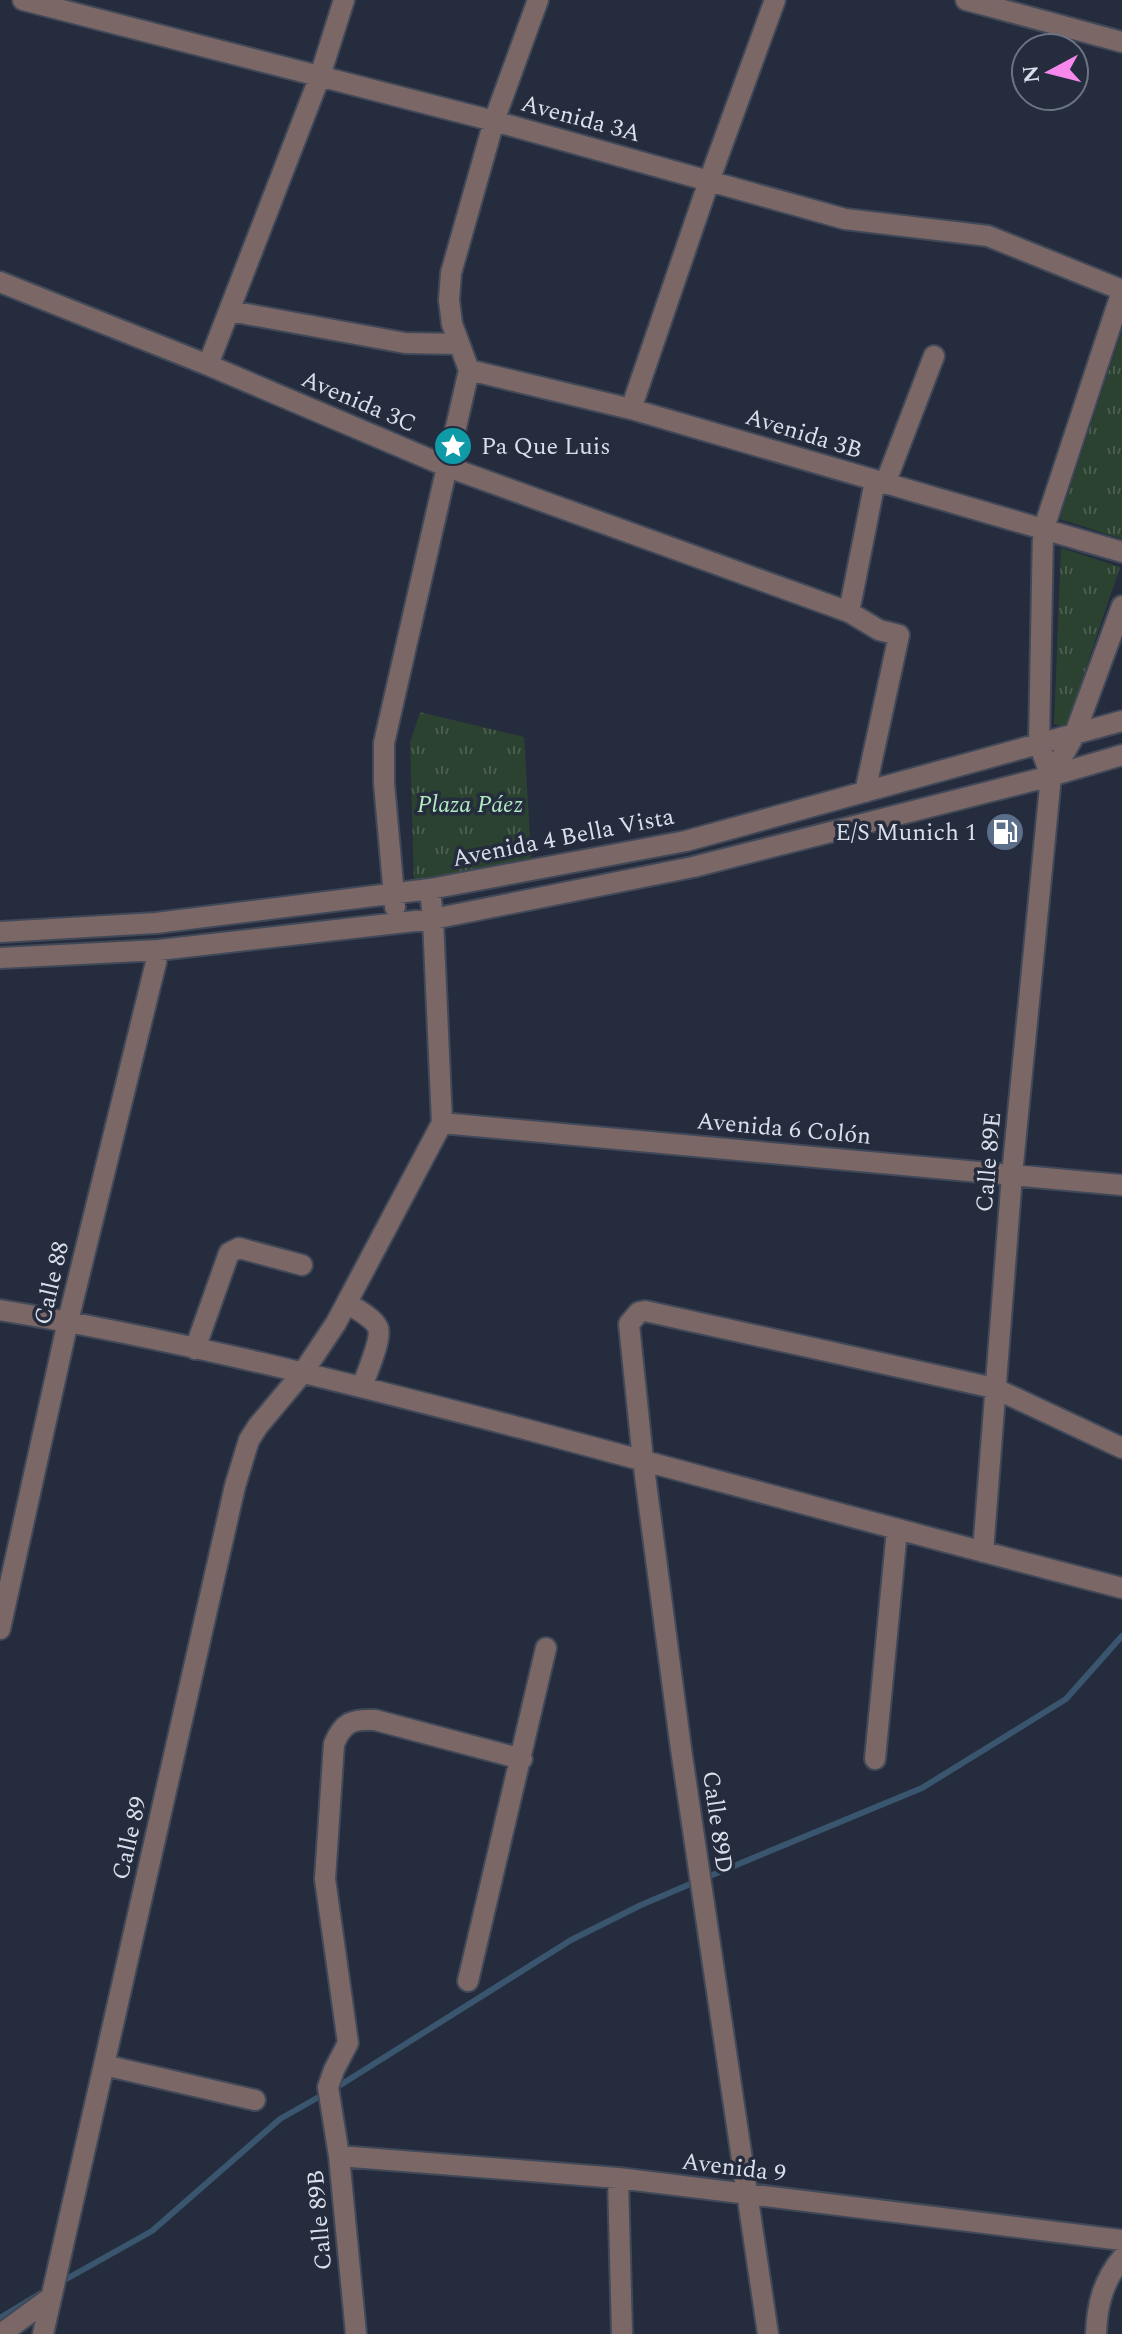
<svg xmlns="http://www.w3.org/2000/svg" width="1122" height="2334" font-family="Spectral,serif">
<defs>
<pattern id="grass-tufts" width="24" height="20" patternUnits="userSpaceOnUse" patternTransform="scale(2)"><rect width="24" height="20" fill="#2c4231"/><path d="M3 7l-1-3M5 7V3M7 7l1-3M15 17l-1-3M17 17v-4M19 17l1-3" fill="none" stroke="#4a5d4f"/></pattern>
</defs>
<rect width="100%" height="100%" fill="#242c3d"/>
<path fill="url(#grass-tufts)" d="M1122 331V539L1060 519Z
M1061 548 1120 567 1066 727 1054 724Z
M420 712 524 737 532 870 529 860 414 883 410 743Z"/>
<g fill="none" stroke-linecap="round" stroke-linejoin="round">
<path stroke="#3a566f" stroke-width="6" d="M705 1878 922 1788 1066 1699 1122 1636
M334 2089 571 1940 641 1905 695 1882
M61 2282 152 2231 280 2119 324 2094
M0 2318 41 2293"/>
<g stroke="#414959" stroke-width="24">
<path id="minor" d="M23 0 494 121 845 219 988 236 1122 290
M966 0 1122 42
M0 282 208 365 448 467 849 612 879 630 899 635 865 792
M230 311 405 343 458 344
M208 365 320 76 344 0
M469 370 631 409 1122 552
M631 409 709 181 775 0
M885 484 934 356
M849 612 875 481
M1051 776 1039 744 1043 531 1122 291
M395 907 384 783V743L469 370 452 324 449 300 451 273 494 121 538 0
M0 932 156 923 430 889 686 841 1122 721
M0 958 159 950 433 919 693 867 1051 776 1122 755
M442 1123 1122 1185
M347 1303C356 1309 374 1318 378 1328 382 1340 366 1374 362 1387
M0 1310C178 1339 351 1384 525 1429 724 1482 923 1537 1122 1588
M195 1349 229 1253 239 1248 302 1265
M983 1552 1012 1175 1051 776 1074 736 1122 606
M0 1629 68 1321 159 950
M875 1759 897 1530
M468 1981 546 1648
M104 2065 255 2100
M339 2156 618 2178 1122 2240
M618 2178 622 2334
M1 2334 50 2298
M43 2334 235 1486 249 1440 258 1426 304 1371 336 1323 442 1123 433 919 430 889
M356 2334 339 2156 328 2087 334 2070 348 2043 325 1879 334 1744C343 1722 352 1719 375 1720L522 1759
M768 2334 681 1749 643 1460 629 1324 639 1312 645 1311 994 1388 1122 1448
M1096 2334C1097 2305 1103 2281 1122 2258"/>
</g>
<use href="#minor" stroke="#7a6766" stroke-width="20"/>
</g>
<defs>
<g id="sight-disc" transform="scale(2)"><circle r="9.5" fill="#0f9aa8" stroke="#242c3d"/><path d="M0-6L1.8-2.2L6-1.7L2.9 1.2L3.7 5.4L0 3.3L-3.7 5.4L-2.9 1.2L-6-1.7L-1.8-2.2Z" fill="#fff"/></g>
<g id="fuel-disc" transform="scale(2)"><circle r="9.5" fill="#5c6f8a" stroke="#242c3d"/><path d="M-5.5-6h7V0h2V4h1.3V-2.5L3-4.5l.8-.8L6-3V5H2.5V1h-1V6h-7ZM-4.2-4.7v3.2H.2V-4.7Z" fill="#fff"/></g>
</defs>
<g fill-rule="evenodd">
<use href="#sight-disc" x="453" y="446"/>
<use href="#fuel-disc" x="1005" y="832"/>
</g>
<g text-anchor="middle" stroke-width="7" stroke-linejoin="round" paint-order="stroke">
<g font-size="24" fill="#d9dfea" stroke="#242c3d">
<text transform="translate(581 118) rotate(15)" y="8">Avenida 3A</text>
<text transform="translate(359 401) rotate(23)" y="8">Avenida 3C</text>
<text transform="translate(804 433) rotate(17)" y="8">Avenida 3B</text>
<text transform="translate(563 837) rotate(-11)" y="8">Avenida 4 Bella Vista</text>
<text transform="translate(784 1128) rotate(5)" y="8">Avenida 6 Colón</text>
<text transform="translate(988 1162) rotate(-85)" y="8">Calle 89E</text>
<text transform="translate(51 1283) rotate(-77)" y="8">Calle 88</text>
<text transform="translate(718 1822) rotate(82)" y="8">Calle 89D</text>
<text transform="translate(129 1838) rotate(-77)" y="8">Calle 89</text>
<text transform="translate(734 2167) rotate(7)" y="8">Avenida 9</text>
<text transform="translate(319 2220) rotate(-95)" y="8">Calle 89B</text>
</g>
<g font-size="24" fill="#d9dfea" stroke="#242c3d" text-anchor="start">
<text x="481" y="454">Pa Que Luis</text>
<text x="977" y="840" text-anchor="end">E/S Munich 1</text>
</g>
<g font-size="24" font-style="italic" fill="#b2ebc0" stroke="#242c3d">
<text x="470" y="812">Plaza Páez</text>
</g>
</g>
<g transform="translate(1050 72) rotate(263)"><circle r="38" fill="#242c3d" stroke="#6c7482" stroke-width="2"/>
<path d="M0-6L14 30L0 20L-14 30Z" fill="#f788ec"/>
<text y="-12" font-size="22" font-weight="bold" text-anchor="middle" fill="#d9dfea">N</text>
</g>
</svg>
